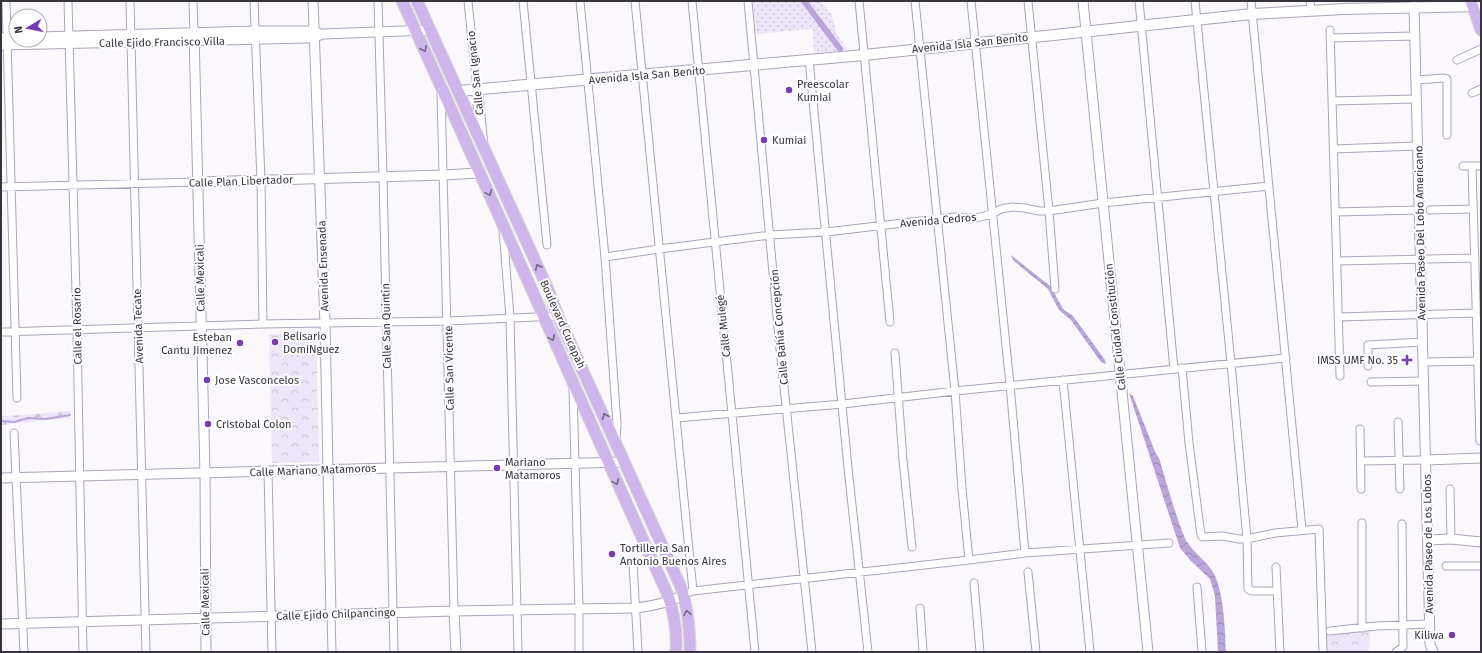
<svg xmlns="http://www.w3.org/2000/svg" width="1482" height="653" font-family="'Fira Sans',sans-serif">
<defs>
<pattern id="grass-dots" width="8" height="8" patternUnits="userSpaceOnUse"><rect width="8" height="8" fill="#ede5fa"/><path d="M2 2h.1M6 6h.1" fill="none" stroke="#ccc5d7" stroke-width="1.8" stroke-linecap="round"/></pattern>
<pattern id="forest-firs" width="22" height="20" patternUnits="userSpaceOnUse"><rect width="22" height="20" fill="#ede5fa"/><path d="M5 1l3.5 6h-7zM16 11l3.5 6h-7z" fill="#ccc5d7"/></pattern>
<pattern id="park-crowns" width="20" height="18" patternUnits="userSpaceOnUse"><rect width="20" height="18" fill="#ede5fa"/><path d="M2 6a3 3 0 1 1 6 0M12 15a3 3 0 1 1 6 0" fill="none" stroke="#ccc5d7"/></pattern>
<pattern id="water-waves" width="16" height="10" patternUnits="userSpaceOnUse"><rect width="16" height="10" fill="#baa5da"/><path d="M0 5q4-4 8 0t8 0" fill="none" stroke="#9887b2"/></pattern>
</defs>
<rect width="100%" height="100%" fill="#faf8fd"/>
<path fill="url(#grass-dots)" d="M753 1H820L832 15 836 32 847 50 814 53 813 30 810 29 756 34Z"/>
<path fill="url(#forest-firs)" d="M71 411 70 419 66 418 1 425V416C24 416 47 412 71 411Z"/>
<path fill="url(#park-crowns)" d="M316 333 319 462 272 463 269 334Z
M1370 631 1369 652H1326V632Z"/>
<path fill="url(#water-waves)" d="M1011 255 1051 287 1063 309 1073 316 1105 360 1106 364 1101 362 1071 320 1059 310 1048 289 1014 261 1012 258Z
M1129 393 1133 396 1156 454 1159 458C1167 484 1174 511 1184 536 1189 549 1203 558 1211 569 1224 586 1225 631 1226 652H1218L1215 596 1210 579 1190 560 1180 548Z"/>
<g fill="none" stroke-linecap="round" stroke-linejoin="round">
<path stroke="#baa5da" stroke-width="2" d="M1 421 14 422 28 418 46 419 70 415"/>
<path stroke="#baa5da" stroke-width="6" d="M804 1 840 49"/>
<g stroke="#aba3b9" stroke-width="9">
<path id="minor" d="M6 1 17 398
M68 1 77 330 83 652
M130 1 146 652
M193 1 194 33
M254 1 261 181 263 324
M378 1 383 177 394 652
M468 1 477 89
M523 1 547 245
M580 1 605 257 617 424 616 440
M635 1 693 591
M692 1 755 652
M748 1 780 349 812 652
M859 1 890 322
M915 1 955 391 962 489 969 560
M971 1 1010 385 1025 553
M1028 1 1049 211 1055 289
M1139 1 1174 369
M1195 1 1231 363 1247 539 1248 589 1252 591H1277
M1251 1 1302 530
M1310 1 1311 10
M1330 30 1340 376
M1330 38 1415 36
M809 59 848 468 868 652
M1457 60 1481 49
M1416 80 1444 78 1447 79V135
M441 93 454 611
M1472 93 1481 89
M1332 101 1416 99
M1333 149 1418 146
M1463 166H1481
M1472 166 1480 441
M1 187 198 182
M1430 210 1473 209
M1335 212 1419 210
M503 230 510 317 518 652
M605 257 659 249 770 235 826 232 955 217 976 218 992 214 1001 209 1012 207 1025 208 1039 211H1049L1103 203 1269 186
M1337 261 1475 258
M1338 317 1476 313
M1 332 263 324 448 321 558 316
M895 353 903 460 912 547
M1423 362 1477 361
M1368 366V345L1423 342
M1182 368 1189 443 1201 535 1202 537 1222 536 1239 539H1247L1275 533 1319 529 1323 652
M1063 380 1090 652
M1371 382 1423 381
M573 389 579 608V652
M676 418 843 404 955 391 1286 358
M1398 422 1400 489
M1360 429 1361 489
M14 433 24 652
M1361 461 1426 460
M268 471 272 652
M1450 489 1451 539
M1362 523V628
M633 563 638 652
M1446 566H1481
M1276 567 1280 652
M1028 572 1036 652
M974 583 980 652
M1197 587 1202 652
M690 592 693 591 969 560 1025 553 1169 543
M920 608 923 652
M331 615 332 652
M1330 631 1376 626 1430 624
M1396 652 1403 647V645L1402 524"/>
</g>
<g stroke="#aba3b9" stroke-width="11">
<path id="tertiary" d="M313 1 325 324 331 615
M1083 1 1148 652
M1414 6 1430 639V644L1433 652
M194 33 205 473 206 652
M40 37 255 31H314L318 33
M1 38 16 37
M1 45 306 38 314 37 323 34 430 30
M198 182 443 175 480 173
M1426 460 1481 458
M1 478 625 462
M1428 540 1451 539 1481 542
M454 611 456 652
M1 624 454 611 636 608C653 606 668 603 684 595"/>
</g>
<g stroke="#aba3b9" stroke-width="12">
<path id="secondary" d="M477 89 482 141
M459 91 864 55 1252 14 1344 9 1481 6"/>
</g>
<g stroke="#d7d6d8" stroke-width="13">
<path id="primary" d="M402 1C492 197 578 396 667 593 674 611 677 633 676 652
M417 1 548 289 558 316 680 585C688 607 690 629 690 652
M1471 1 1481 30"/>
</g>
<use href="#minor" stroke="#fff" stroke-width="7"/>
<use href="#tertiary" stroke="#fff" stroke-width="9"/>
<use href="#secondary" stroke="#fff" stroke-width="10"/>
<use href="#primary" stroke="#ceb6ec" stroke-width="11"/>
</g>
<defs><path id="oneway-chevron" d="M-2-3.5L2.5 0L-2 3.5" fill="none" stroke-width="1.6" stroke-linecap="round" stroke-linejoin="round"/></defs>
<g stroke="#736782">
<use href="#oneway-chevron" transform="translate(424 49) rotate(65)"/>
<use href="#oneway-chevron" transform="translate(489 193) rotate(66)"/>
<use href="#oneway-chevron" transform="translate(538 267) rotate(-115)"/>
<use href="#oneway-chevron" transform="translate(552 338) rotate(66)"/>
<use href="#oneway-chevron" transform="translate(605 416) rotate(-114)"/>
<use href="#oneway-chevron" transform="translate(616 482) rotate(66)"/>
<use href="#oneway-chevron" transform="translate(687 613) rotate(-99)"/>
</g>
<g fill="#773cb2" stroke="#fff" stroke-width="1.5">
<circle cx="789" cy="90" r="4"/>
<circle cx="764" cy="140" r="4"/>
<circle cx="275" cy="342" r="4"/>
<circle cx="240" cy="343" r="4"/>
<path d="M1405 354h4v4h4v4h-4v4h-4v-4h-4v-4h4z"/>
<circle cx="207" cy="380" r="4"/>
<circle cx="208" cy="424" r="4"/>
<circle cx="497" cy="468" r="4"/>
<circle cx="612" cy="554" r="4"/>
<circle cx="1452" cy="635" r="4"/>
</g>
<g text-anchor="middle" stroke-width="4" stroke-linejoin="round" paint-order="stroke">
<g font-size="11" fill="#37333c" stroke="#fff">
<text transform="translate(162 42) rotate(-1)" y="4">Calle Ejido Francisco Villa</text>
<text transform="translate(970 43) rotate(-6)" y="4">Avenida Isla San Benito</text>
<text transform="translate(475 73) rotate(-96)" y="4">Calle San Ignacio</text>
<text transform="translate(647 75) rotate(-5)" y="4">Avenida Isla San Benito</text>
<text transform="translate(241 181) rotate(-2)" y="4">Calle Plan Libertador</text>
<text transform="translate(938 220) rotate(-5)" y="4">Avenida Cedros</text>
<text transform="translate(1420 233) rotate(-91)" y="4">Avenida Paseo Del Lobo Americano</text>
<text transform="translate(323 266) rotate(-92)" y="4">Avenida Ensenada</text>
<text transform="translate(200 278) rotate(-91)" y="4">Calle Mexicali</text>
<text transform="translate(563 324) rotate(66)" y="4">Boulevard Cucapah</text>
<text transform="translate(77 326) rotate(-91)" y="4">Calle el Rosario</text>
<text transform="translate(138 326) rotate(-92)" y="4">Avenida Tecate</text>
<text transform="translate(386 326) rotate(-91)" y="4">Calle San Quintín</text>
<text transform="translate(723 326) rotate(-96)" y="4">Calle Mulegé</text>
<text transform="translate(779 327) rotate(-95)" y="4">Calle Bahía Concepción</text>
<text transform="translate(1115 327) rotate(-96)" y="4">Calle Ciudad Constitución</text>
<text transform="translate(449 368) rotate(-91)" y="4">Calle San Vicente</text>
<text transform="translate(313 470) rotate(-2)" y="4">Calle Mariano Matamoros</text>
<text transform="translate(1428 544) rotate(-91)" y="4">Avenida Paseo de Los Lobos</text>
<text transform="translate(205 602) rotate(-91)" y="4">Calle Mexicali</text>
<text transform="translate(336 614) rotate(-2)" y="4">Calle Ejido Chilpancingo</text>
</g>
<g font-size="11" fill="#37333c" stroke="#fff" text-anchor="start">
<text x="797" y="88">Preescolar<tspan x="797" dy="13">Kumiai</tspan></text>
<text x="772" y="144">Kumiai</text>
<text x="283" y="340">Belisario<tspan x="283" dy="13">DomiNguez</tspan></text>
<text x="232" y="341" text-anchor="end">Esteban<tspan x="232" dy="13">Cantu Jimenez</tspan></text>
<text x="1398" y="364" text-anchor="end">IMSS UMF No. 35</text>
<text x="215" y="384">Jose Vasconcelos</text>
<text x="216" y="428">Cristobal Colon</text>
<text x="505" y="466">Mariano<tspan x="505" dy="13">Matamoros</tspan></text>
<text x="620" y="552">Tortilleria San<tspan x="620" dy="13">Antonio Buenos Aires</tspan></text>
<text x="1444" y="639" text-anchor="end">Kiliwa</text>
</g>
</g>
<rect width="1482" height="653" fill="none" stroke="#37333c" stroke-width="4"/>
<g transform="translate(28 28) rotate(260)"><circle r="19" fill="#ffffff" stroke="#afadb1"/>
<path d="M0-3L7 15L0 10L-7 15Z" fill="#773cb2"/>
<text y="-6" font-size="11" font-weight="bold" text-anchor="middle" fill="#37333c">N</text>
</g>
</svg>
